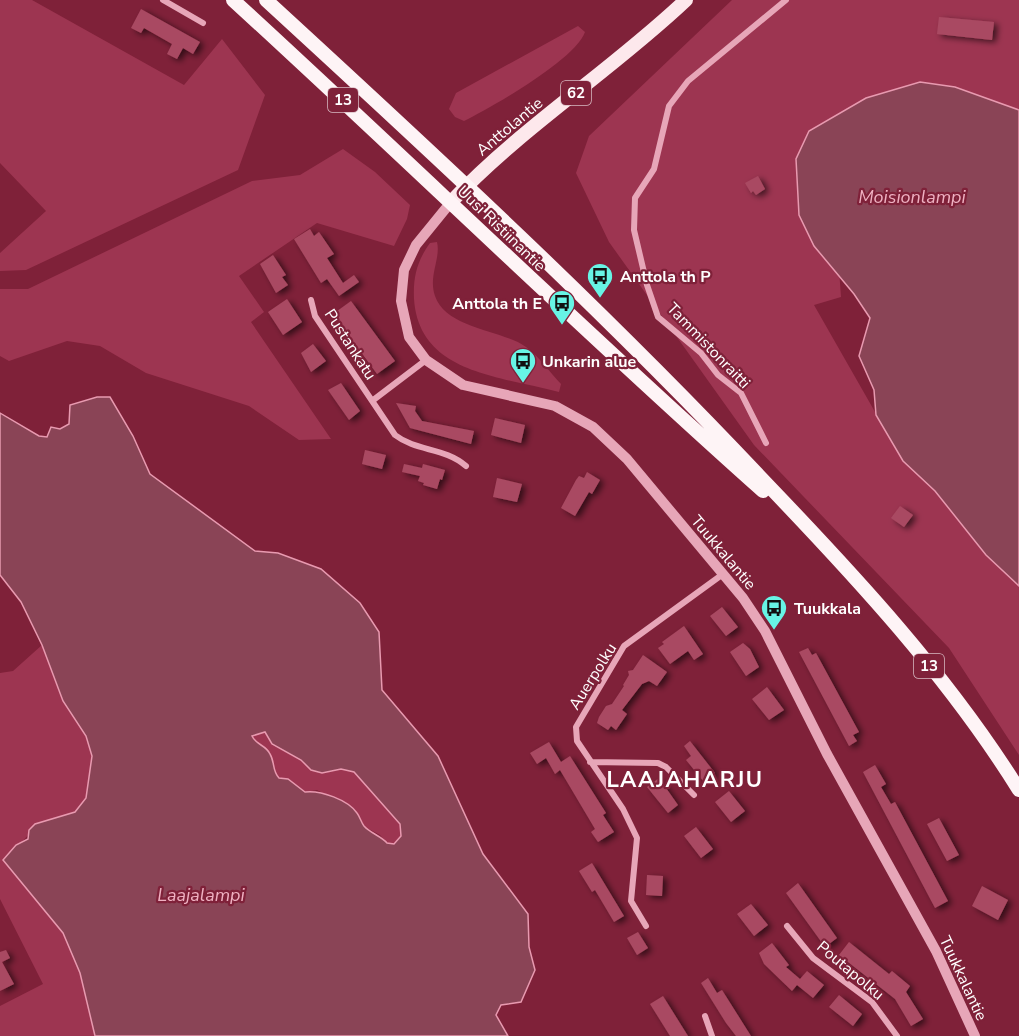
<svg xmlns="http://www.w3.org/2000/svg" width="1019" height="1036" font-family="'Nunito Sans',sans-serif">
<defs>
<filter id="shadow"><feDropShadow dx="4" dy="2.5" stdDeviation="3" flood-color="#0009"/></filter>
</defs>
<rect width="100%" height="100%" fill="#7f2139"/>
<path fill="#9d3551" d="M0 0H32L184 85 222 39 265 95 238 170 26 270 0 271V253L46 211 0 163Z
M732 0H1019V119L839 269 841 297 814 305 903 461 935 491 986 555 1019 586V755L949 648 754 445 609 242 576 173 589 136Z
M578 26 585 32C575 60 492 107 464 121L455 117 449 109 456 93Z
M343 149 375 172 410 205 407 219 394 246 317 223 239 276 264 312 251 322 331 439 299 440 249 406 146 373 100 346 67 341 9 361 0 356V289H28L252 181 300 175Z
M437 242C441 259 428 276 435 296 446 329 503 330 526 347 539 356 550 373 561 384L559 392C501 376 419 374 414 299 413 277 417 261 430 243Z
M42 645 63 701 86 736 92 756 87 798 75 812 35 824C28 840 15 846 3 860L63 933 80 973 95 1036H0V1006L43 984 0 899V673L13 671Z
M265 732 272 745 301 760 311 770 322 773 341 769 354 772 400 824 401 836 394 844 387 843 380 835 365 827 356 811 317 790 306 792 288 779 279 778C272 771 275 765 271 756 268 746 256 746 252 736Z"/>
<path fill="#8a4456" stroke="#e89ab0" stroke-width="1.5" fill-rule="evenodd" d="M920 82 955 87 1019 110V586L986 555 935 491 903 461 876 415 874 390 859 356 870 318 854 294 814 246 799 215 796 159 809 131 866 98Z
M97 397H110L133 436 150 474 255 551 278 553 321 569 360 603 379 632 382 690 438 756 483 854 528 914 529 947 535 970 521 1002 501 1005 496 1015 508 1036H95L80 973 63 933 3 860 16 845 28 839 29 830 35 824 75 812 86 798 92 756 86 736 63 701 42 645 21 602 0 575V413L39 436 47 437 51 427 60 429 69 424 70 405ZM265 732 272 744 301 760 311 770 322 773 341 769 354 772 400 824 401 836 394 844 387 843C381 836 370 833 364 826 361 822 360 817 357 813 348 800 321 790 305 792L288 779 279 778C272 771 275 762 270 754 266 745 256 745 252 736Z"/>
<path fill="#a94a62" filter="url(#shadow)" d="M141 9 200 42 193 54 183 48 177 59 167 54 172 44 144 28 141 33 131 28Z
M939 17 994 22 992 40 937 34Z
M758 176 765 189 756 195 753 191 751 193 745 183Z
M310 229 314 236 319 232 334 254 327 258 343 283 354 275 359 282 339 296 327 279 321 283 294 239Z
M273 255 286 275 282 277 288 285 276 293 260 264Z
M287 299 302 322 283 335 268 312Z
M351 301 395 361 377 374 333 314Z
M313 344 326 361 311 372 301 353Z
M341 383 360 411 349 420 328 390Z
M396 403 416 406 415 411 422 421 474 431 471 444 410 428Z
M495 418 525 425 521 443 491 435Z
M365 450 386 455 382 469 362 464Z
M404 464 422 468 423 464 445 470 442 480 440 479 437 489 423 485 424 483 418 481 420 476 402 472Z
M587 472 600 480 592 494 589 492 575 516 561 508 576 480 579 476 584 478Z
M497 478 522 484 517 502 493 497Z
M900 506 913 515 904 527 891 518Z
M722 607 738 627 726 636 710 616Z
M684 626 703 654 694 660 688 651 670 664 658 648 664 644 662 642Z
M743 643 750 649 759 667 746 676 730 652Z
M808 648 812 655 816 653 859 732 853 735 857 741 849 746 799 652Z
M643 655 667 672 657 686 649 681 642 684 622 710 627 714 616 730 611 726 608 730 597 723 599 717 606 706 612 704 624 686 623 685 629 675 628 671 633 670Z
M767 687 784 710 769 720 752 699Z
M690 741 715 773 704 782 686 760 691 756 684 746Z
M549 742 561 762 570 756 606 813 603 815 614 832 598 842 591 832 595 829 560 770 555 774 546 758 537 764 530 753Z
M875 765 886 784 881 787 891 804 895 802 948 901 935 908 863 772Z
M659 778 678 805 668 813 647 787Z
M729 791 745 811 731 822 715 802Z
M939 818 959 855 947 861 927 824Z
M696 827 713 849 701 858 684 836Z
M592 863 624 916 614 922 595 890 592 892 579 871Z
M647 875 663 876 662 896 646 895Z
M798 883 837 938 825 947 786 893Z
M982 886 1008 900 998 920 972 906Z
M751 904 768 925 754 936 737 914Z
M638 932 648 948 637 955 627 938Z
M849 942 889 974 892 971 910 986 906 992 923 1019 911 1026 895 999 839 955Z
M772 943 789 965 786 967 800 979 807 971 824 985 813 998 797 985 792 991 764 964 759 953Z
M6 950 10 958 2 962 14 984 0 991V952Z
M708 978 717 993 722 990 751 1036H736L726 1023 701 983Z
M839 995 862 1014 853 1026 829 1007Z
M663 996 688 1036H670L650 1004Z"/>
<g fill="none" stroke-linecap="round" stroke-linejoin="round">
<path stroke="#e7a6b8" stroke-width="6" d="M163 0 203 23
M311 300 315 316 395 435C417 452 444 447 466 466
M372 401 426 360
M766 443 741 393 718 375 701 353 658 317 647 285 634 230 635 198 654 169 669 106 688 81 786 0
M590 762 658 763 666 767 694 795
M646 926 631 901 637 838 623 809 577 741 576 727 624 646 723 574
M787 926 813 958 872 1002 897 1036
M705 1016 712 1036"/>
<path stroke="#e7a6b8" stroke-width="10" d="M451 202 416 245 404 270 401 301 409 337 426 360 463 385 555 406 593 427 627 459 743 598 765 631 827 754 936 951 975 1036"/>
<path stroke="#fde8ec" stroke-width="14" d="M451 202C523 126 611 71 686 0"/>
<path stroke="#fef4f6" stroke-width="14" d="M233 0C411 163 583 331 763 491
M266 0C436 156 606 313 764 481 856 577 948 676 1019 790"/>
</g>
<defs>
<g id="bus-pin" transform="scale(1.35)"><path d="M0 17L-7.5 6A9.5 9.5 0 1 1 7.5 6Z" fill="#67f4e5" stroke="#7f2139"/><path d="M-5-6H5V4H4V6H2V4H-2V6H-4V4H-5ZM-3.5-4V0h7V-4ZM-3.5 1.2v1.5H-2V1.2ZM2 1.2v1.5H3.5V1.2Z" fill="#111"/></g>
</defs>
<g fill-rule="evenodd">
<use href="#bus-pin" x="600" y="276"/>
<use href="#bus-pin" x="562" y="303"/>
<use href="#bus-pin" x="523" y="361"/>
<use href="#bus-pin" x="774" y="608"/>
</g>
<g text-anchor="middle" stroke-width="4.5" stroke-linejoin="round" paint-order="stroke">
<g fill="#7f2139" stroke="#d9bcc4" stroke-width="1.5">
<rect x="561" y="81" width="30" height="24" rx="4.5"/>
<rect x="328" y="88" width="30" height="24" rx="4.5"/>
<rect x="914" y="654" width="30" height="24" rx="4.5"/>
</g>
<g font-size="15" font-weight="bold" fill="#fff">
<text x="576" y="98">62</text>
<text x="343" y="105">13</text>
<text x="929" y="671">13</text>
</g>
<g font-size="16" fill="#fff" stroke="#7f2139">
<text transform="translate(509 126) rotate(-40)" y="6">Anttolantie</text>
<text transform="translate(502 228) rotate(44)" y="6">Uusi Ristiinantie</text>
<text transform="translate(351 344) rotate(57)" y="6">Pustankatu</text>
<text transform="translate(709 345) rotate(46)" y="6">Tammistonraitti</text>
<text transform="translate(724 552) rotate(50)" y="6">Tuukkalantie</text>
<text transform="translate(592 676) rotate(-58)" y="6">Auerpolku</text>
<text transform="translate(851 970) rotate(40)" y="6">Poutapolku</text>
<text transform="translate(964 978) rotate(65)" y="6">Tuukkalantie</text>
</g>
<g font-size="16" font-weight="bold" fill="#fff" stroke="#7f2139" text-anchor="start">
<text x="620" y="282">Anttola th P</text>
<text x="542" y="309" text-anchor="end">Anttola th E</text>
<text x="542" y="367">Unkarin alue</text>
<text x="794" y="614">Tuukkala</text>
</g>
<g font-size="18" font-style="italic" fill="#efb1c2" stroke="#7f2139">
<text x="912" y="203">Moisionlampi</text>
<text x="201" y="901">Laajalampi</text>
</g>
<g font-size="22" font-weight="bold" letter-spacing="1.5" fill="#fff" stroke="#7f2139">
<text x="685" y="787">LAAJAHARJU</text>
</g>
</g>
</svg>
